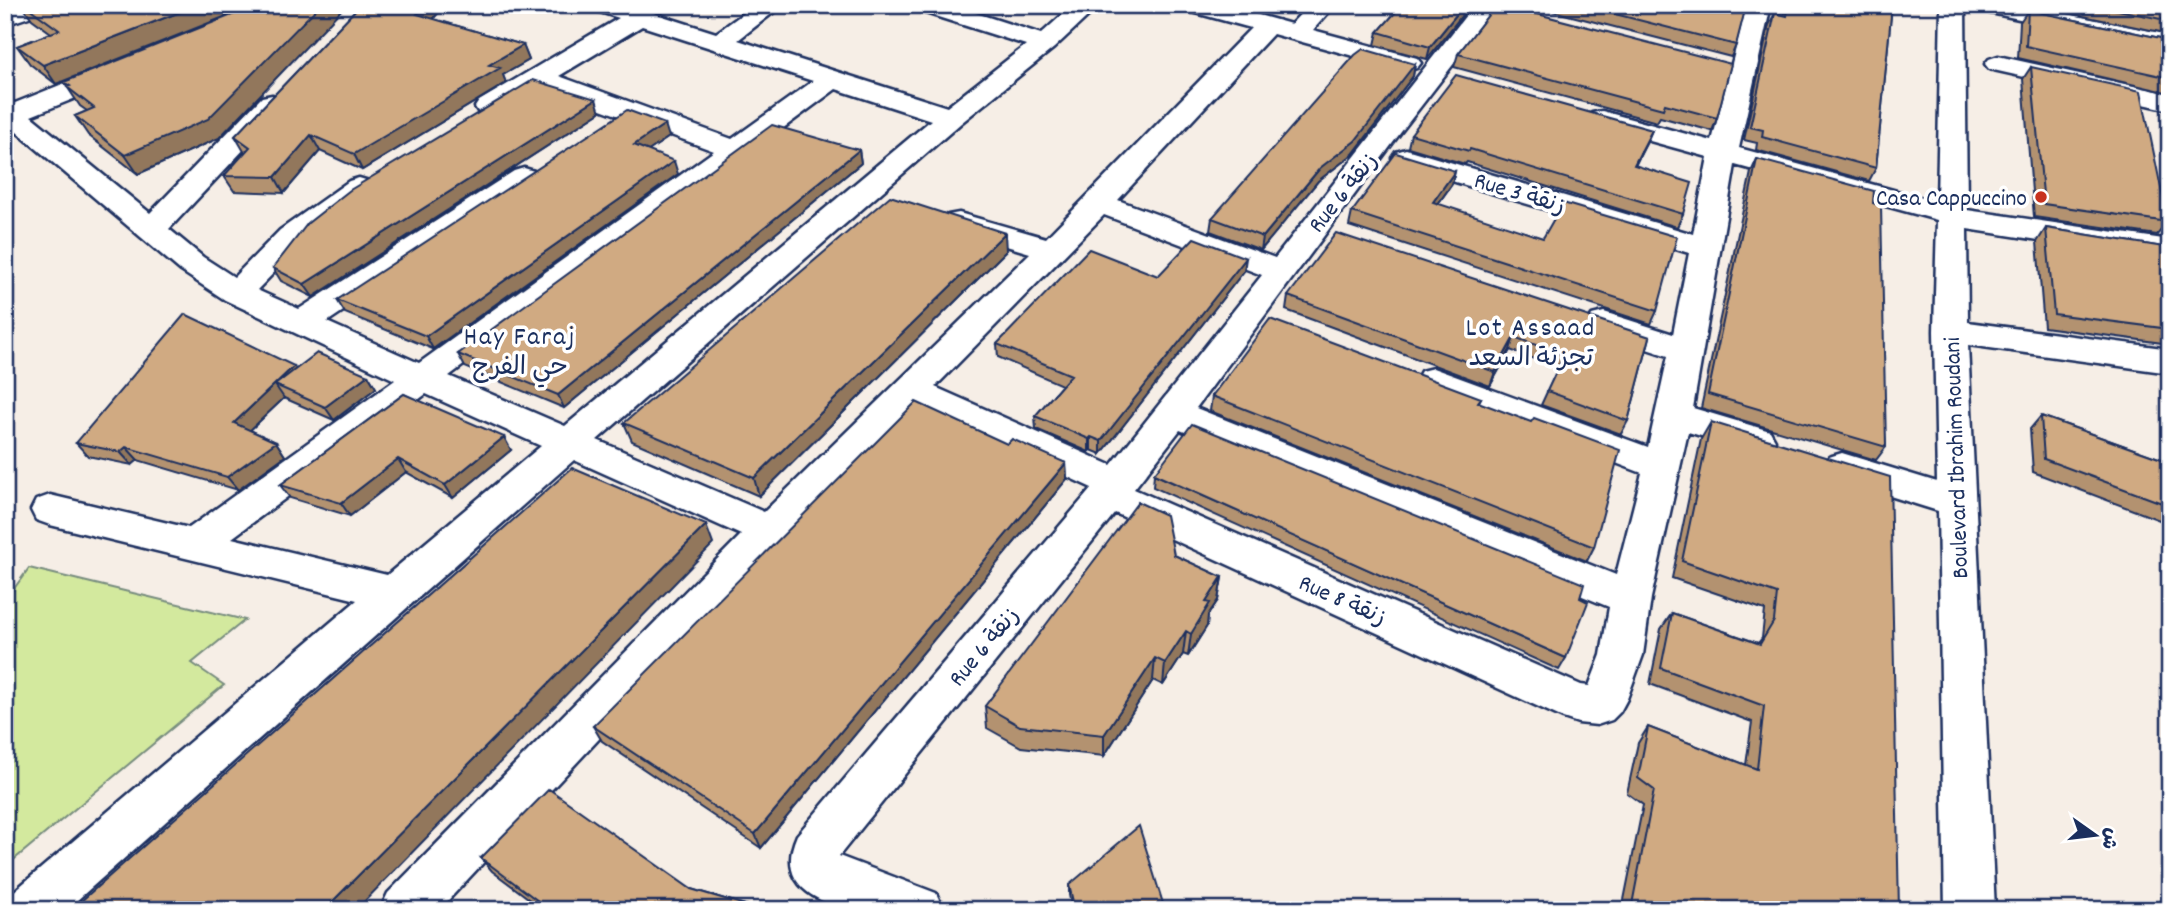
<svg xmlns="http://www.w3.org/2000/svg" width="2175" height="915" font-family="Dekko,'Playpen Sans Arabic',sans-serif">
<rect width="100%" height="100%" fill="#f6eee6"/>
<filter id="ink" filterUnits="userSpaceOnUse"><feTurbulence type="fractalNoise" baseFrequency=".0143" numOctaves="2"/><feDisplacementMap in="SourceGraphic" scale="14" xChannelSelector="R" yChannelSelector="G"/><feConvolveMatrix kernelMatrix="1 2 1 2 8 2 1 2 1" color-interpolation-filters="sRGB"/></filter>
<g filter="url(#ink)">
<path fill="#d3e99e" stroke="#778c7e" stroke-width="2" d="M29 568 245 620 192 663 224 685 5 867V601Z"/>
<g fill="none" stroke-linecap="round" stroke-linejoin="round">
<g stroke="#1b2f5e" stroke-width="5">
<path id="minor" d="M17 5H53L50 10 5 25V10Z
M591 5H628L716 33 755 5H783L738 40 947 107 1026 45 916 10 913 5H951L1041 34 1073 5H1100L1054 48 961 123 597 440 764 512 1030 253 948 229 944 222 948 215 959 213 1046 238 1251 28 1185 10 1182 5H1223L1291 24 1309 5H1335L1313 30 1417 58 1421 63 1417 68 1408 71 1273 34 1118 200 1275 258 1474 5H1499L1401 132 1196 408 1616 575 1642 473 1421 389 1416 380 1421 371 1433 368 1648 447 1668 356 1592 331 1587 323 1592 315 1604 312 1673 334 1689 253 1396 164 1392 158 1396 152 1406 149 1416 152 1693 234 1708 157 1592 125 1588 119 1592 113 1602 111 1712 141 1747 5H1771L1739 148 1937 202 1941 5H1965L1967 210 2170 240V260L1967 229 1968 322 2170 349V373L1968 345 1995 910H1945L1938 511 1829 477 1823 467 1829 457 1842 453 1937 482 1934 331 1937 220 1735 165 1693 408 1770 431 1775 440 1770 449 1757 453 1688 432 1651 598 1643 655 1627 699 1620 712 1612 720 1597 725 1578 723 1563 718 1115 513 839 856 936 893 944 910C919 910 868 914 847 909 806 899 778 878 797 835L1092 488 915 407 783 542 439 910H380L388 893 741 535 574 460 66 910H5L12 893 357 600 50 525 36 520 31 510 36 500 50 495 189 528 395 380 225 300 181 271 5 122V100L15 103 105 67 114 65 123 67 127 73 123 79 31 116 150 213 262 97 272 95 282 97 285 103 282 109 169 229 203 257 234 277 280 230 349 181 359 178 369 181 374 187 369 193 302 244 257 290 299 309 514 171 524 168 534 171 538 177 534 183 327 322 419 363 714 151 541 87C523 98 501 118 479 113L475 107 479 101 619 18 594 10ZM642 26 813 81 732 139 559 76ZM836 89 931 120 565 426 449 376ZM1104 215 1262 275 1111 465 935 387ZM426 394 541 446 387 575 232 538ZM1180 430 1609 607 1601 655 1589 686 1581 685 1134 489Z
M1974 5H2023L2170 35V51L1986 12 1977 10Z
M1998 56 2170 94V110L1989 69 1985 64 1989 59Z"/>
</g>
<use href="#minor" fill="#fff" fill-rule="evenodd"/>
</g>
<path fill="#b39270" stroke="#1b2f5e" stroke-width="2" d="M22 5H254L56 84 30 64 17 46 51 33 32 19Z
M360 5H437L440 11 433 19 523 45 529 60 503 75 506 83 362 170 320 151 284 193 234 191 224 176 245 153 235 136Z
M1402 5H1470L1427 59 1375 45 1378 32Z
M1496 5 1717 118 1712 131 1660 117 1657 122 1454 67 1458 54Z
M1529 5H1742L1736 45 1731 57Z
M1786 5H1892L1876 168 1869 181 1756 150 1757 143 1744 140 1769 25 1775 13 1784 15Z
M2030 5H2170V34Z
M2028 10 2170 40V93L2018 58 2020 22Z
M1415 64 1413 76 1353 154 1318 181 1261 250 1210 231 1212 218Z
M2031 67 2168 222 2157 235 2034 217 2023 79Z
M64 82 219 138 138 174 88 135 75 116 87 111 80 106Z
M600 112 313 297 281 281 273 268Z
M1652 130 1635 166 1683 214 1677 227 1467 162 1465 164 1408 147 1411 134Z
M669 137 648 151 678 174 433 349 345 313 337 300Z
M859 150 861 163 564 408 465 367 458 354Z
M1757 159 1873 203 1886 447 1876 460 1701 408 1751 172Z
M1455 171 1452 184 1438 204 1657 311 1651 324 1349 226 1352 212Z
M2046 228 2170 248V344L2044 327 2037 242Z
M1006 251 759 496 632 441 624 423Z
M1244 271 1101 454 1091 450 1089 452 1036 429 1035 416 1062 385 998 357 997 344 1158 276Z
M1288 296 1650 337 1628 421 1621 434 1541 405 1558 368 1510 350 1490 386 1286 310Z
M296 369 368 375 376 388 334 420 284 398 250 430 276 442 285 456 238 490 138 460 132 465 88 456 76 443Z
M404 394 511 450 453 498 406 472 350 516 290 498 280 485Z
M1212 396 1481 398 1479 402 1594 547 1587 561 1210 411Z
M2041 416 2170 462V524L2033 472 2030 429Z
M1711 422 1899 910H1622L1643 805 1627 793 1638 743 1648 727 1746 765 1752 722 1650 684 1661 629 1672 613 1758 643 1762 638 1765 610 1672 578 1701 439Z
M1007 444 1066 463 1067 479 761 848 602 741 593 726Z
M1154 474 1566 658 1559 670 1153 487Z
M1174 555 1222 577 1218 600 1208 615 1207 626 1188 656 1183 654 1163 685 1153 680 1104 756 1021 747 987 728 985 706Z
M481 858 691 889 762 910H544L492 871Z
M1069 885 1165 910H1072L1069 895Z"/>
<path fill="#92775b" stroke="#1b2f5e" stroke-width="2" d="M198 5H254L56 84 43 65Z
M320 5H346L219 138 138 174 125 155Z
M425 5H437L440 11 424 29 417 14Z
M1464 5H1470L1427 59 1430 47Z
M523 45 529 60 503 75 506 83 362 170 354 154 489 65Z
M1415 64 1413 76 1353 154 1318 181 1261 250 1263 237 1320 168Z
M596 99 600 112 313 297 304 284Z
M665 124 669 137 638 158 634 145Z
M1652 130 1647 142 1628 178 1634 165Z
M311 135 320 151 284 193 275 177Z
M859 150 861 163 564 408 558 395Z
M674 161 678 174 433 349 426 336Z
M1455 171 1452 184 1430 215 1433 202Z
M1005 233 1006 251 759 496 754 478Z
M1246 258 1244 271 1101 454V441Z
M1514 337 1510 350 1490 386 1495 372Z
M294 366 303 379 275 385 284 398 244 436 234 423Z
M368 375 376 388 334 420 325 407Z
M504 437 511 450 453 498 445 485Z
M1091 437V450L1089 452V439Z
M276 442 285 456 238 490 227 477Z
M126 447 138 460 132 465 120 452Z
M398 459 406 472 350 516 341 503Z
M1066 463 1067 479 761 848 755 834Z
M706 525 713 544 356 910H324Z
M1222 577 1218 600 1208 615 1207 626 1188 656 1191 634 1206 602Z
M1186 631 1183 654 1163 685 1165 663Z
M1155 658 1153 680 1104 756V735Z"/>
<path fill="#d0aa82" stroke="#1b2f5e" stroke-width="2" d="M25 5H198L43 65 17 46 59 30Z
M257 5H320L208 119 125 155 75 116 94 108 67 87 70 86 64 82Z
M360 5H425L417 14 523 45 489 65 500 68 354 154 311 135 275 177 224 176 250 147 235 136Z
M1402 5H1464L1430 47 1378 32Z
M1496 5H1503L1731 64 1717 118 1665 104 1663 109 1458 54Z
M1580 5H1742L1746 6 1736 45Z
M1789 5H1892L1876 168 1762 137 1763 130 1750 127 1775 13 1787 16Z
M2095 5H2170V21Z
M2028 10 2170 40V78L2026 46Z
M1363 49 1415 64 1355 141 1320 168 1263 237 1212 218 1355 55Z
M2031 67 2141 91 2168 222 2044 204Z
M1456 75 1652 130 1634 165 1692 183 1683 214 1470 149 1469 151 1411 134Z
M533 80 596 99 304 284 273 268 308 223 350 190Z
M627 110 665 124 634 145 674 161 426 336 337 300Z
M772 125 859 150 558 395 458 354Z
M1396 153 1455 171 1433 202 1543 238 1563 203 1677 237 1657 311 1352 212Z
M1757 159 1874 191 1873 203 1881 206 1886 447 1708 394Z
M890 196 1005 233 754 478 624 423Z
M2046 228 2170 248V329L2054 314Z
M1336 233 1650 337 1628 421 1547 391 1564 355 1514 337 1495 372 1288 296Z
M1194 238 1246 258 1101 441 1091 437 1089 439 1035 416 1071 375 997 344 1089 249 1158 276Z
M185 314 294 366 234 423 276 442 227 477 126 447 120 452 76 443Z
M1270 319 1481 398 1478 402 1531 422 1534 418 1620 450 1594 547 1212 396Z
M317 353 368 375 325 407 275 385Z
M404 394 504 437 445 485 398 459 341 503 280 485Z
M916 402 1007 444 1012 439 1066 463 755 834 593 726Z
M2041 416 2170 462V506L2044 459Z
M1711 422 1890 477 1899 910H1631L1654 790 1638 778 1648 727 1757 769 1764 706 1661 668 1672 613 1760 644 1774 621 1777 594 1682 561Z
M1192 424 1584 584 1580 598 1588 602 1566 658 1154 474Z
M572 468 706 525 324 910H71Z
M1138 502 1166 515 1174 555 1222 577 1206 602 1210 603 1191 634 1186 631 1165 663 1155 658 1104 735 1020 726 985 706Z
M549 789 691 889 762 910H550L481 858Z
M1139 826 1165 910H1075L1069 885Z"/>
</g>
<circle fill="#c8321e" stroke="#fff" stroke-width="2.5" cx="2041" cy="197" r="7"/>
<g text-anchor="middle" stroke-width="7" stroke-linejoin="round" paint-order="stroke">
<g font-size="24" fill="#1b2f5e" stroke="#fff">
<text transform="translate(1342 192) rotate(-51)" y="8">Rue 6 زنقة</text>
<text transform="translate(1520 192) rotate(17)" y="8">Rue 3 زنقة</text>
<text transform="translate(1955 458) rotate(-92)" y="8">Boulevard Ibrahim Roudani</text>
<text transform="translate(1343 599) rotate(24)" y="8">Rue 8 زنقة</text>
<text transform="translate(983 646) rotate(-50)" y="8">Rue 6 زنقة</text>
</g>
<g font-size="24" fill="#1b2f5e" stroke="#fff" text-anchor="end">
<text x="2027" y="205">Casa Cappuccino</text>
</g>
<g font-size="26" letter-spacing="2" fill="#1b2f5e" stroke="#fff">
<text x="1531" y="335">Lot Assaad<tspan x="1531" dy="30">تجزئة السعد</tspan></text>
<text x="520" y="344">Hay Faraj<tspan x="520" dy="30">حي الفرج</tspan></text>
</g>
</g>
<rect width="2175" height="915" fill="none" stroke="#fff" stroke-width="28"/>
<rect x="14" y="14" width="2147" height="887" fill="none" stroke="#1b2f5e" stroke-width="2.5" filter="url(#ink)"/>
<g transform="translate(2095 835) rotate(104)" stroke="#ffffff" stroke-width="5" paint-order="stroke">
<path d="M0-5L12 26L0 18L-12 26Z" fill="#1b2f5e"/>
<text y="-10" font-size="19" font-weight="bold" text-anchor="middle" fill="#1b2f5e">ش</text>
</g>
</svg>
